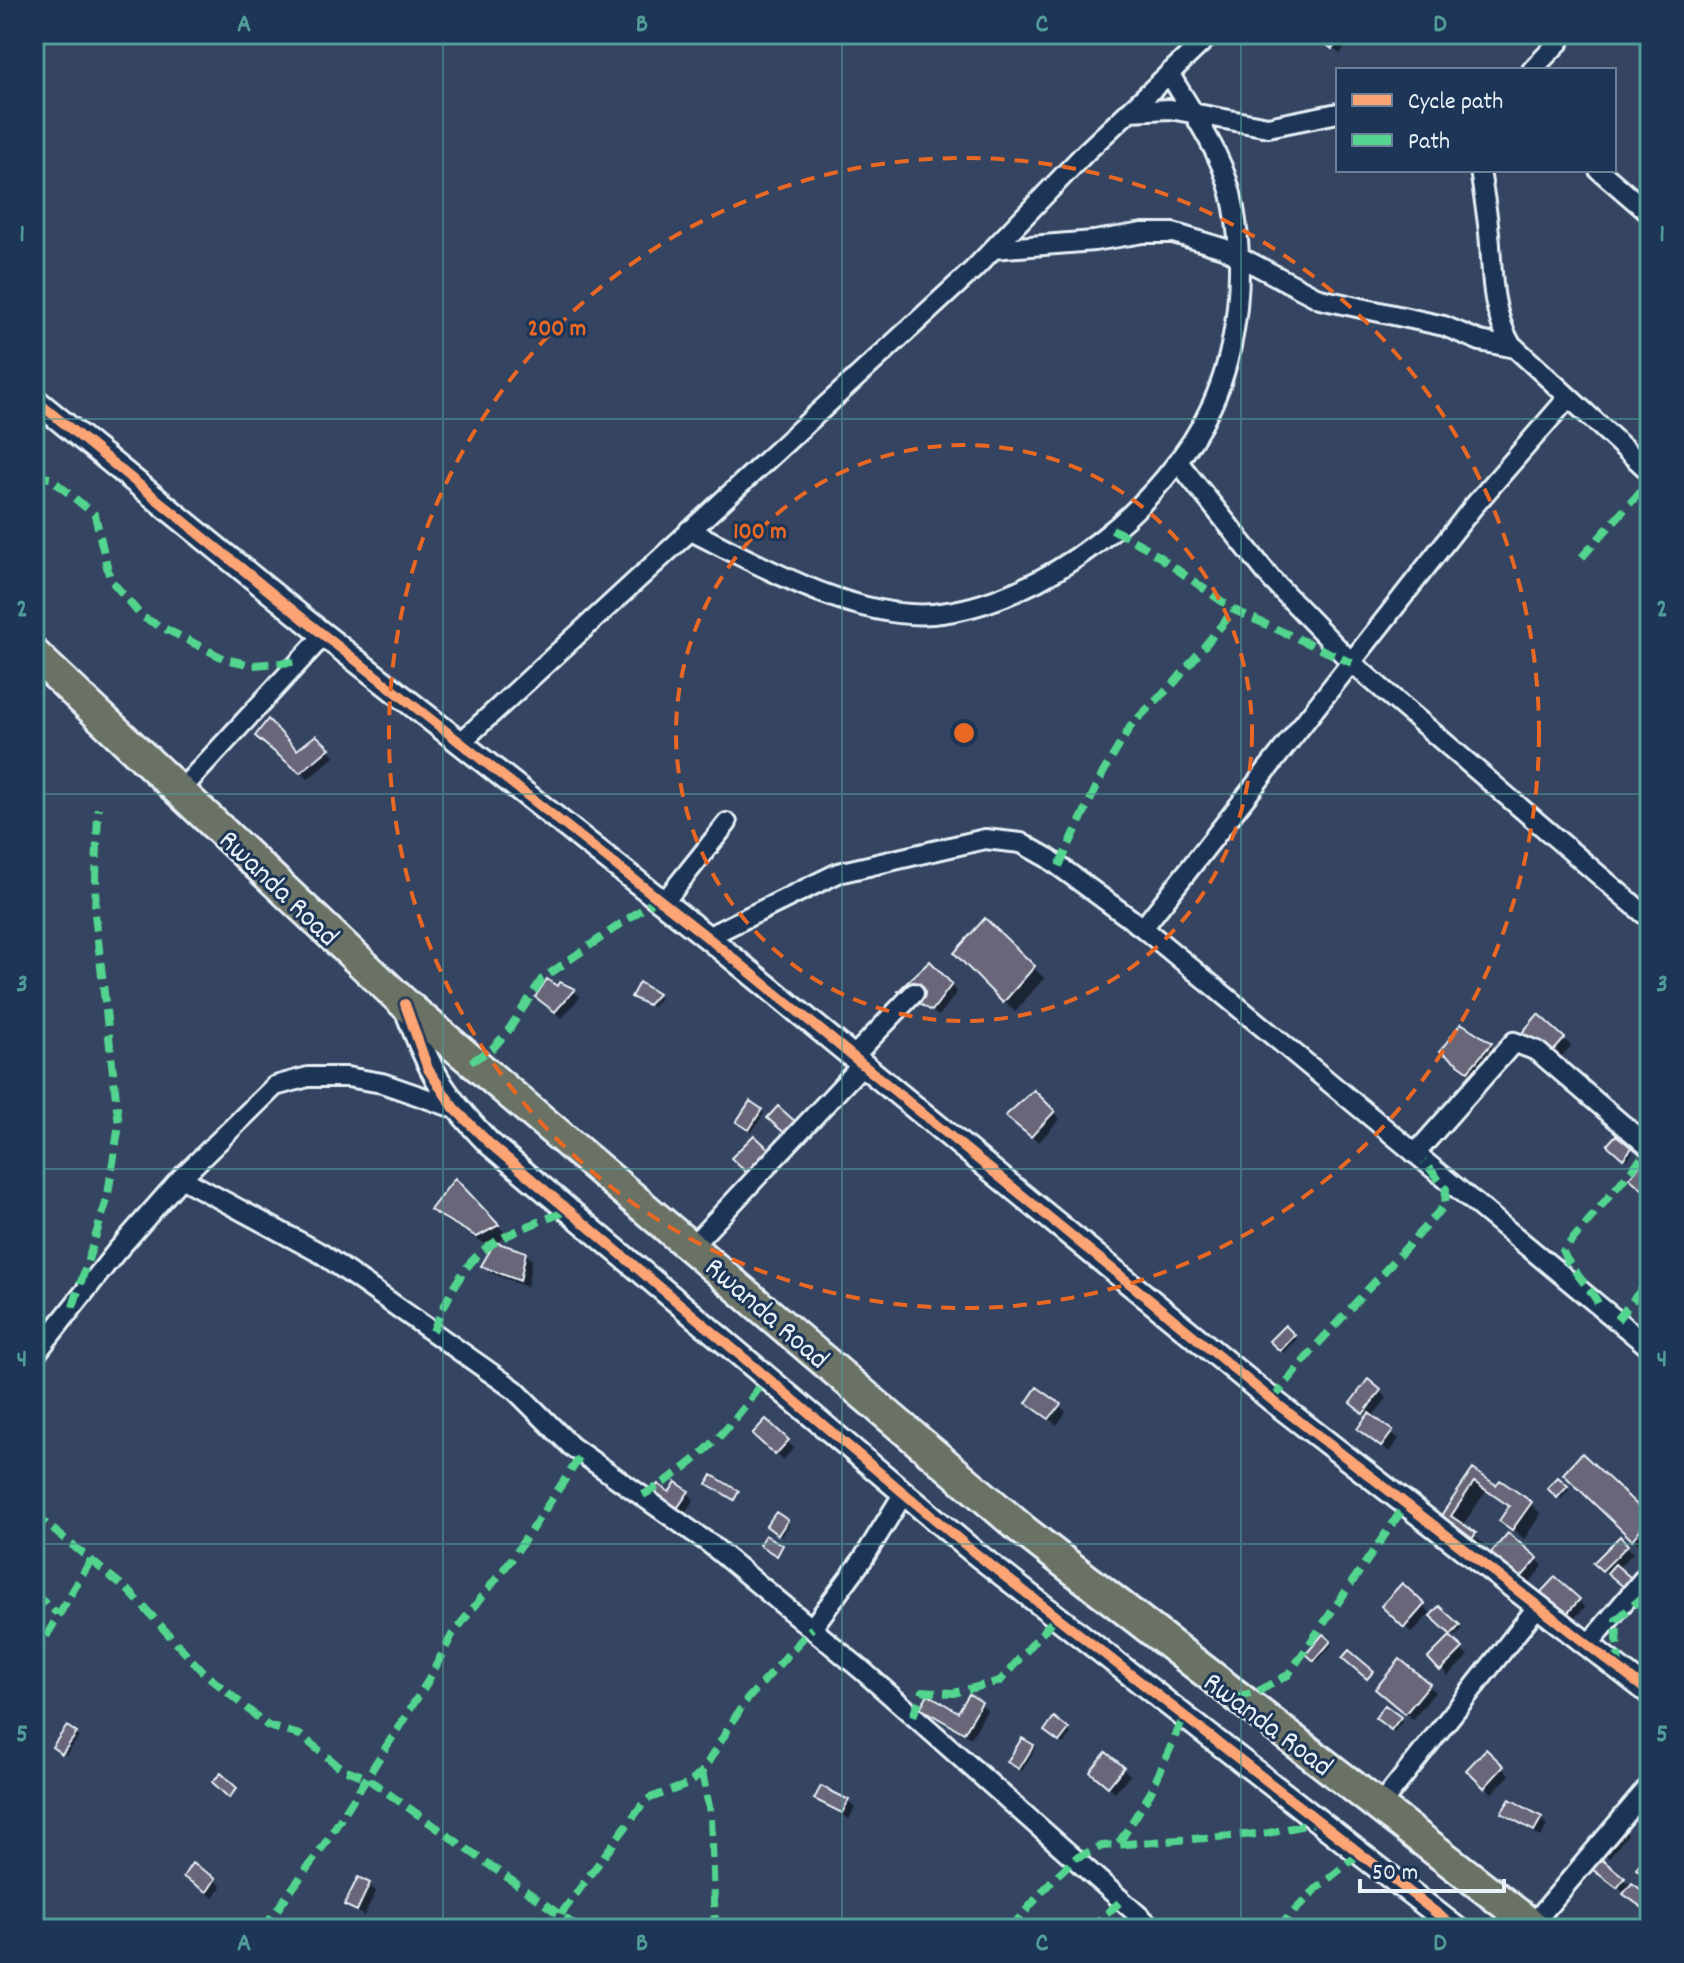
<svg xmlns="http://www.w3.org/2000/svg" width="1684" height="1963" font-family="Dekko,sans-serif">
<rect width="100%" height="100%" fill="#344461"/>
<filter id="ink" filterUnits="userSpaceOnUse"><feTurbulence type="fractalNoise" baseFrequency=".0125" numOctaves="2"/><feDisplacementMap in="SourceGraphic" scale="16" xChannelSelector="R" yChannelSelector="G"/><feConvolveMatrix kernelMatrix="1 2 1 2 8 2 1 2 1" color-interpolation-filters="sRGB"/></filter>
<g filter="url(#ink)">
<path fill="#0007" d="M1314 34H1341L1349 42 1340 54Z
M316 737 335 756 308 779 264 742 297 752Z
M985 921 1044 978 1015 1012 956 953Z
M930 964 957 992 939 1016 907 997Z
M640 985 660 998 652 1007 637 999Z
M558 989 573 990 580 997 562 1018 544 1003Z
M1462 1025 1497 1051 1476 1077 1449 1057Z
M1525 1033 1564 1039 1571 1046 1557 1061Z
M1034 1093 1060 1119 1039 1142 1014 1122Z
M750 1104 764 1113 752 1132 742 1125Z
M1616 1137 1633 1152 1627 1160 1610 1145Z
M456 1181 508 1236 489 1246 444 1220 433 1210Z
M525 1253 532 1260 527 1287 491 1273 484 1266Z
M1285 1328 1297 1339 1284 1353 1272 1341Z
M1368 1382 1387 1398 1372 1417 1399 1439 1389 1452 1366 1435 1368 1417 1359 1410Z
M1028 1403 1059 1405 1066 1412 1057 1425Z
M766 1422 794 1448 783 1460 755 1434Z
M1582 1456 1650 1520V1542L1644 1549 1565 1474Z
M1473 1472 1496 1488 1530 1503 1541 1514 1524 1539 1502 1520 1510 1508 1486 1491 1462 1526 1485 1545 1484 1548 1443 1516Z
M1558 1480 1569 1490 1561 1499 1550 1488Z
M688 1493 694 1500 684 1515 660 1500Z
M787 1522 789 1525 782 1536 771 1529Z
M1620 1539 1633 1553 1610 1576 1596 1563Z
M1492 1554 1537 1559 1543 1566 1527 1585Z
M1555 1579 1585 1607 1572 1621 1542 1593Z
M1402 1586 1433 1615 1439 1609 1462 1629 1455 1636 1430 1613 1412 1633 1383 1606Z
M34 1611 43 1619 38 1629 42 1633 38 1641 34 1639Z
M1323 1637 1332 1645 1317 1662 1308 1654Z
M1450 1639 1468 1656 1448 1676 1431 1658Z
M1429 1686 1435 1692 1413 1719 1384 1696Z
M980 1703 987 1710 971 1738 923 1708 959 1715Z
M1399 1719 1402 1722 1394 1732 1380 1721Z
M68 1729 79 1737 66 1755 58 1749Z
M1068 1730 1071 1733 1063 1744 1049 1734Z
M1032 1746 1035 1749 1022 1771 1012 1765Z
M1486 1752 1510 1775 1492 1793 1468 1770Z
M1107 1755 1130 1775 1115 1792 1099 1778Z
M817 1799 848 1802 855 1808 849 1819Z
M1504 1813 1541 1819 1547 1825 1541 1837Z
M1619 1826 1628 1834 1609 1858 1599 1849Z
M1598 1872 1623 1879 1650 1899V1913Z
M185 1877 215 1880 221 1886 214 1898Z
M369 1885 376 1891 364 1916 346 1904Z"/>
<path fill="#6b6679" stroke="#e8f1f8" stroke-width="2" d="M1313 34H1344L1332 49Z
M268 719 297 750 316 735 330 748 300 773 255 736Z
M985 918 1035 966 1003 1003 954 953Z
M930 961 952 984 932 1011 898 991Z
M547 979 557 986 560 982 575 989 555 1012 535 997Z
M639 982 658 994 648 1005 631 997Z
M1538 1014 1565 1038 1549 1056 1522 1033Z
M1461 1023 1492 1043 1468 1071 1440 1051Z
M1034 1090 1055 1111 1031 1137 1005 1116Z
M750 1101 762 1109 749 1130 736 1122Z
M778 1106 798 1124 788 1136 767 1118Z
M754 1135 771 1151 748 1174 731 1158Z
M1616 1135 1632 1148 1623 1159 1607 1145Z
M1645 1159 1650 1163 1649 1195 1629 1178Z
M455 1178 499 1225 477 1237 430 1210Z
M495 1242 526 1252 520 1281 481 1266Z
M1285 1325 1295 1335 1280 1351 1269 1341Z
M1368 1379 1381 1390 1363 1414 1350 1403Z
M1037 1387 1061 1404 1049 1419 1026 1403Z
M1369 1413 1393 1431 1381 1447 1357 1429Z
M766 1419 789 1440 775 1455 752 1434Z
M1582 1453 1650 1517 1632 1540 1563 1474Z
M1473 1469 1496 1485 1500 1480 1532 1502 1512 1530 1499 1521 1509 1506 1474 1482 1451 1516 1476 1533 1472 1539 1440 1517Z
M712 1475 739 1491 734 1500 707 1484Z
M1558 1477 1568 1486 1557 1498 1547 1488Z
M676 1482 689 1491 676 1510 651 1493 658 1484 669 1492Z
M776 1512 788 1520 778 1535 766 1526Z
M1508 1533 1538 1558 1519 1580 1490 1554Z
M765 1535 783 1545 777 1556 759 1545Z
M1620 1536 1628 1545 1602 1571 1593 1563Z
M1615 1564 1632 1579 1625 1588 1607 1573Z
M1555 1577 1580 1599 1565 1616 1540 1593Z
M1402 1583 1425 1604 1404 1628 1381 1606Z
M1439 1606 1460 1625 1451 1635 1430 1616Z
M1323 1634 1331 1641 1314 1661 1306 1654Z
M1450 1636 1463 1648 1440 1671 1428 1658Z
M1349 1650 1374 1671 1367 1679 1342 1658Z
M1400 1659 1430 1684 1405 1714 1375 1689Z
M928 1694 958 1712 969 1694 982 1702 964 1733 920 1708Z
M1385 1705 1401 1717 1391 1730 1375 1718Z
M1054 1717 1069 1729 1059 1742 1044 1731Z
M67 1726 77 1733 62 1754 52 1747Z
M1022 1738 1034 1745 1019 1769 1007 1762Z
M1486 1749 1504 1766 1484 1788 1466 1770Z
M1106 1752 1124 1767 1108 1787 1090 1772Z
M221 1773 237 1788 229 1798 212 1782Z
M821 1786 849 1800 842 1813 814 1799Z
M1510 1799 1542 1817 1534 1831 1501 1813Z
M1650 1849V1872L1647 1877 1636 1869Z
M1596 1855 1625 1878 1617 1888 1588 1866Z
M192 1863 216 1878 207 1892 183 1877Z
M358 1877 370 1883 357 1911 344 1905Z
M1632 1883 1650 1896V1913L1623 1894Z"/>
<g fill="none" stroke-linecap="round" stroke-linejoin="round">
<g stroke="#e8f1f8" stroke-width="24">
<path id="minor" d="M1532 70 1560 41
M1129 111 1170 109 1268 127 1338 113
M1480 170C1483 191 1487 212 1489 233 1493 273 1490 306 1510 343L1650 472
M1599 170 1650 214
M993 249 1094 241 1143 233H1173L1223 248 1320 299 1444 326 1480 341 1515 348
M1179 463 1272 580 1352 663 1650 919
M689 530C758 564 854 620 933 614 1043 604 1167 504 1212 405 1238 348 1245 270 1234 208 1226 158 1194 116 1169 73
M461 742 973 270 1086 152 1211 34
M180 791 324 635
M664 902 727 823
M1143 928 1473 507 1567 399
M707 937 838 873 985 839 1021 843 1048 858 1143 928 1650 1348
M853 1057 914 993
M1415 1154 1514 1042 1537 1051 1650 1148
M181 1178 322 1254 515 1390 571 1446 710 1544 863 1671 1154 1929
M692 1246 862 1065
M34 1356 116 1252 181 1178 275 1086 308 1077H347L382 1083 454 1108
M812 1628 863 1559 904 1493
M1587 1646 1650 1571
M1379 1807 1538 1606
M1532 1925 1650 1785"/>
</g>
<g stroke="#e8f1f8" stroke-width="28">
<path id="tertiary" d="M34 399 306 621 707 937 1272 1400 1650 1693
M405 1006C429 1070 441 1093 489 1143L975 1553 1457 1929"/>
</g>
<g stroke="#e8f1f8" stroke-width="36">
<path id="trunk" d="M34 654 405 1004 1024 1531 1537 1929"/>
</g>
<use href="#minor" stroke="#1d3557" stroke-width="18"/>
<use href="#tertiary" stroke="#1d3557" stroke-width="22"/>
<use href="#trunk" stroke="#6b7165" stroke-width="30"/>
<path stroke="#53d58f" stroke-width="8" stroke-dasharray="16 8" stroke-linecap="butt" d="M34 476 50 478 95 515 110 579 142 617 225 659 252 665 295 662
M1112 529 1147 548 1234 610 1352 663
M1582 557 1650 481
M1059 866 1103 773 1132 724 1175 682 1234 610
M471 1062 493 1048 508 1031 542 979 658 898
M1598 1303C1591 1289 1564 1261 1563 1251L1650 1148
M73 1307 107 1200 119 1125 95 914 98 808
M1617 1320 1650 1279
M433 1331C469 1247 483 1243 567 1211
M1272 1400 1317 1345 1445 1205 1446 1189 1424 1161
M643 1495C700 1463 729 1430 767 1377
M34 1514 130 1592 202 1671 268 1726 300 1735 341 1768 365 1777 580 1929
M34 1594 57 1613
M34 1657 91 1560
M1619 1669 1616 1620 1650 1591
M1235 1697 1257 1692 1288 1675 1406 1504
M913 1716 923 1691 953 1693 1000 1681 1056 1617
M702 1772 711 1817 715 1929
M1119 1843 1151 1792 1183 1719
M561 1914 642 1805 650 1798 689 1784 702 1772 744 1703 812 1628
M263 1929 324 1845 428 1681 452 1635 511 1560 582 1454
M1010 1929 1054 1878 1076 1858 1102 1846 1269 1833 1322 1821
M1089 1929 1120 1902
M1277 1929 1317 1888 1359 1854"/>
<g stroke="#1d3557" stroke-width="15">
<path id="cycleway" d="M34 399 306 621 707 937 1272 1400 1650 1693
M405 1004 428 1069 454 1108 489 1143 975 1553 1457 1929"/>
</g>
<use href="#cycleway" stroke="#fda474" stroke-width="10"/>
</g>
</g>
<path fill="none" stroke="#509b97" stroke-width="2" stroke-opacity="0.55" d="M443 34V1929M842 34V1929M1241 34V1929M34 419H1650M34 794H1650M34 1169H1650M34 1544H1650"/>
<g fill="none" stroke="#e86824" stroke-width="4" stroke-dasharray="14 10">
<circle cx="964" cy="733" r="288"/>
<circle cx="964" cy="733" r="575"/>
</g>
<g text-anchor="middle" stroke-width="6" stroke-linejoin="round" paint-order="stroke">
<g font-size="30" fill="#e8f1f8" stroke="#1d3557">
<text transform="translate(280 887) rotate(44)" y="10">Rwanda Road</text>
<text transform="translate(768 1312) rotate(41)" y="10">Rwanda Road</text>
<text transform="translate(1269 1723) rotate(37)" y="10">Rwanda Road</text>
</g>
</g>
<circle cx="964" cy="733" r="12" fill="#e86824" stroke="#1d3557" stroke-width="4"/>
<g font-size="24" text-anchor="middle" font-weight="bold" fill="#e86824" stroke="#1d3557" stroke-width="6" stroke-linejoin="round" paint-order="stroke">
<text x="557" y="335">200 m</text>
<text x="760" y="538">100 m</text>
</g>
<rect width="1684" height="1963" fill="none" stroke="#1d3557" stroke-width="88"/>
<rect x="1336" y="68" width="280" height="104" fill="#1d3557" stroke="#6e8097" stroke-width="2"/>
<rect x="1352" y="94" width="40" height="12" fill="#fda474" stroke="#6e8097" stroke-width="2"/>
<text x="1408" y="108" font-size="24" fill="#e8f1f8">Cycle path</text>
<rect x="1352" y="134" width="40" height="12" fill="#53d58f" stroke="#6e8097" stroke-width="2"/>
<text x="1408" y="148" font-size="24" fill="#e8f1f8">Path</text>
<path d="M1360 1879v12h144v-12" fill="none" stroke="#e8f1f8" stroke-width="4"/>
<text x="1372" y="1879" font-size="24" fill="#e8f1f8" stroke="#1d3557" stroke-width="6" paint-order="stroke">50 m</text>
<rect x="44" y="44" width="1596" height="1875" fill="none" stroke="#509b97" stroke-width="3"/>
<g font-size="26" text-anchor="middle" font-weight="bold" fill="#509b97">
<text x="244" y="31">A</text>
<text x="642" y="31">B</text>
<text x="1042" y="31">C</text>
<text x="1440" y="31">D</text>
<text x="22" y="241">1</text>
<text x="1662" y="241">1</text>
<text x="22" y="616">2</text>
<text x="1662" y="616">2</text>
<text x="22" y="991">3</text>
<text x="1662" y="991">3</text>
<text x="22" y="1366">4</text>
<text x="1662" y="1366">4</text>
<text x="22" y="1741">5</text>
<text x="1662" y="1741">5</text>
<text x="244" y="1950">A</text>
<text x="642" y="1950">B</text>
<text x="1042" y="1950">C</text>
<text x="1440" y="1950">D</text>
</g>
</svg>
